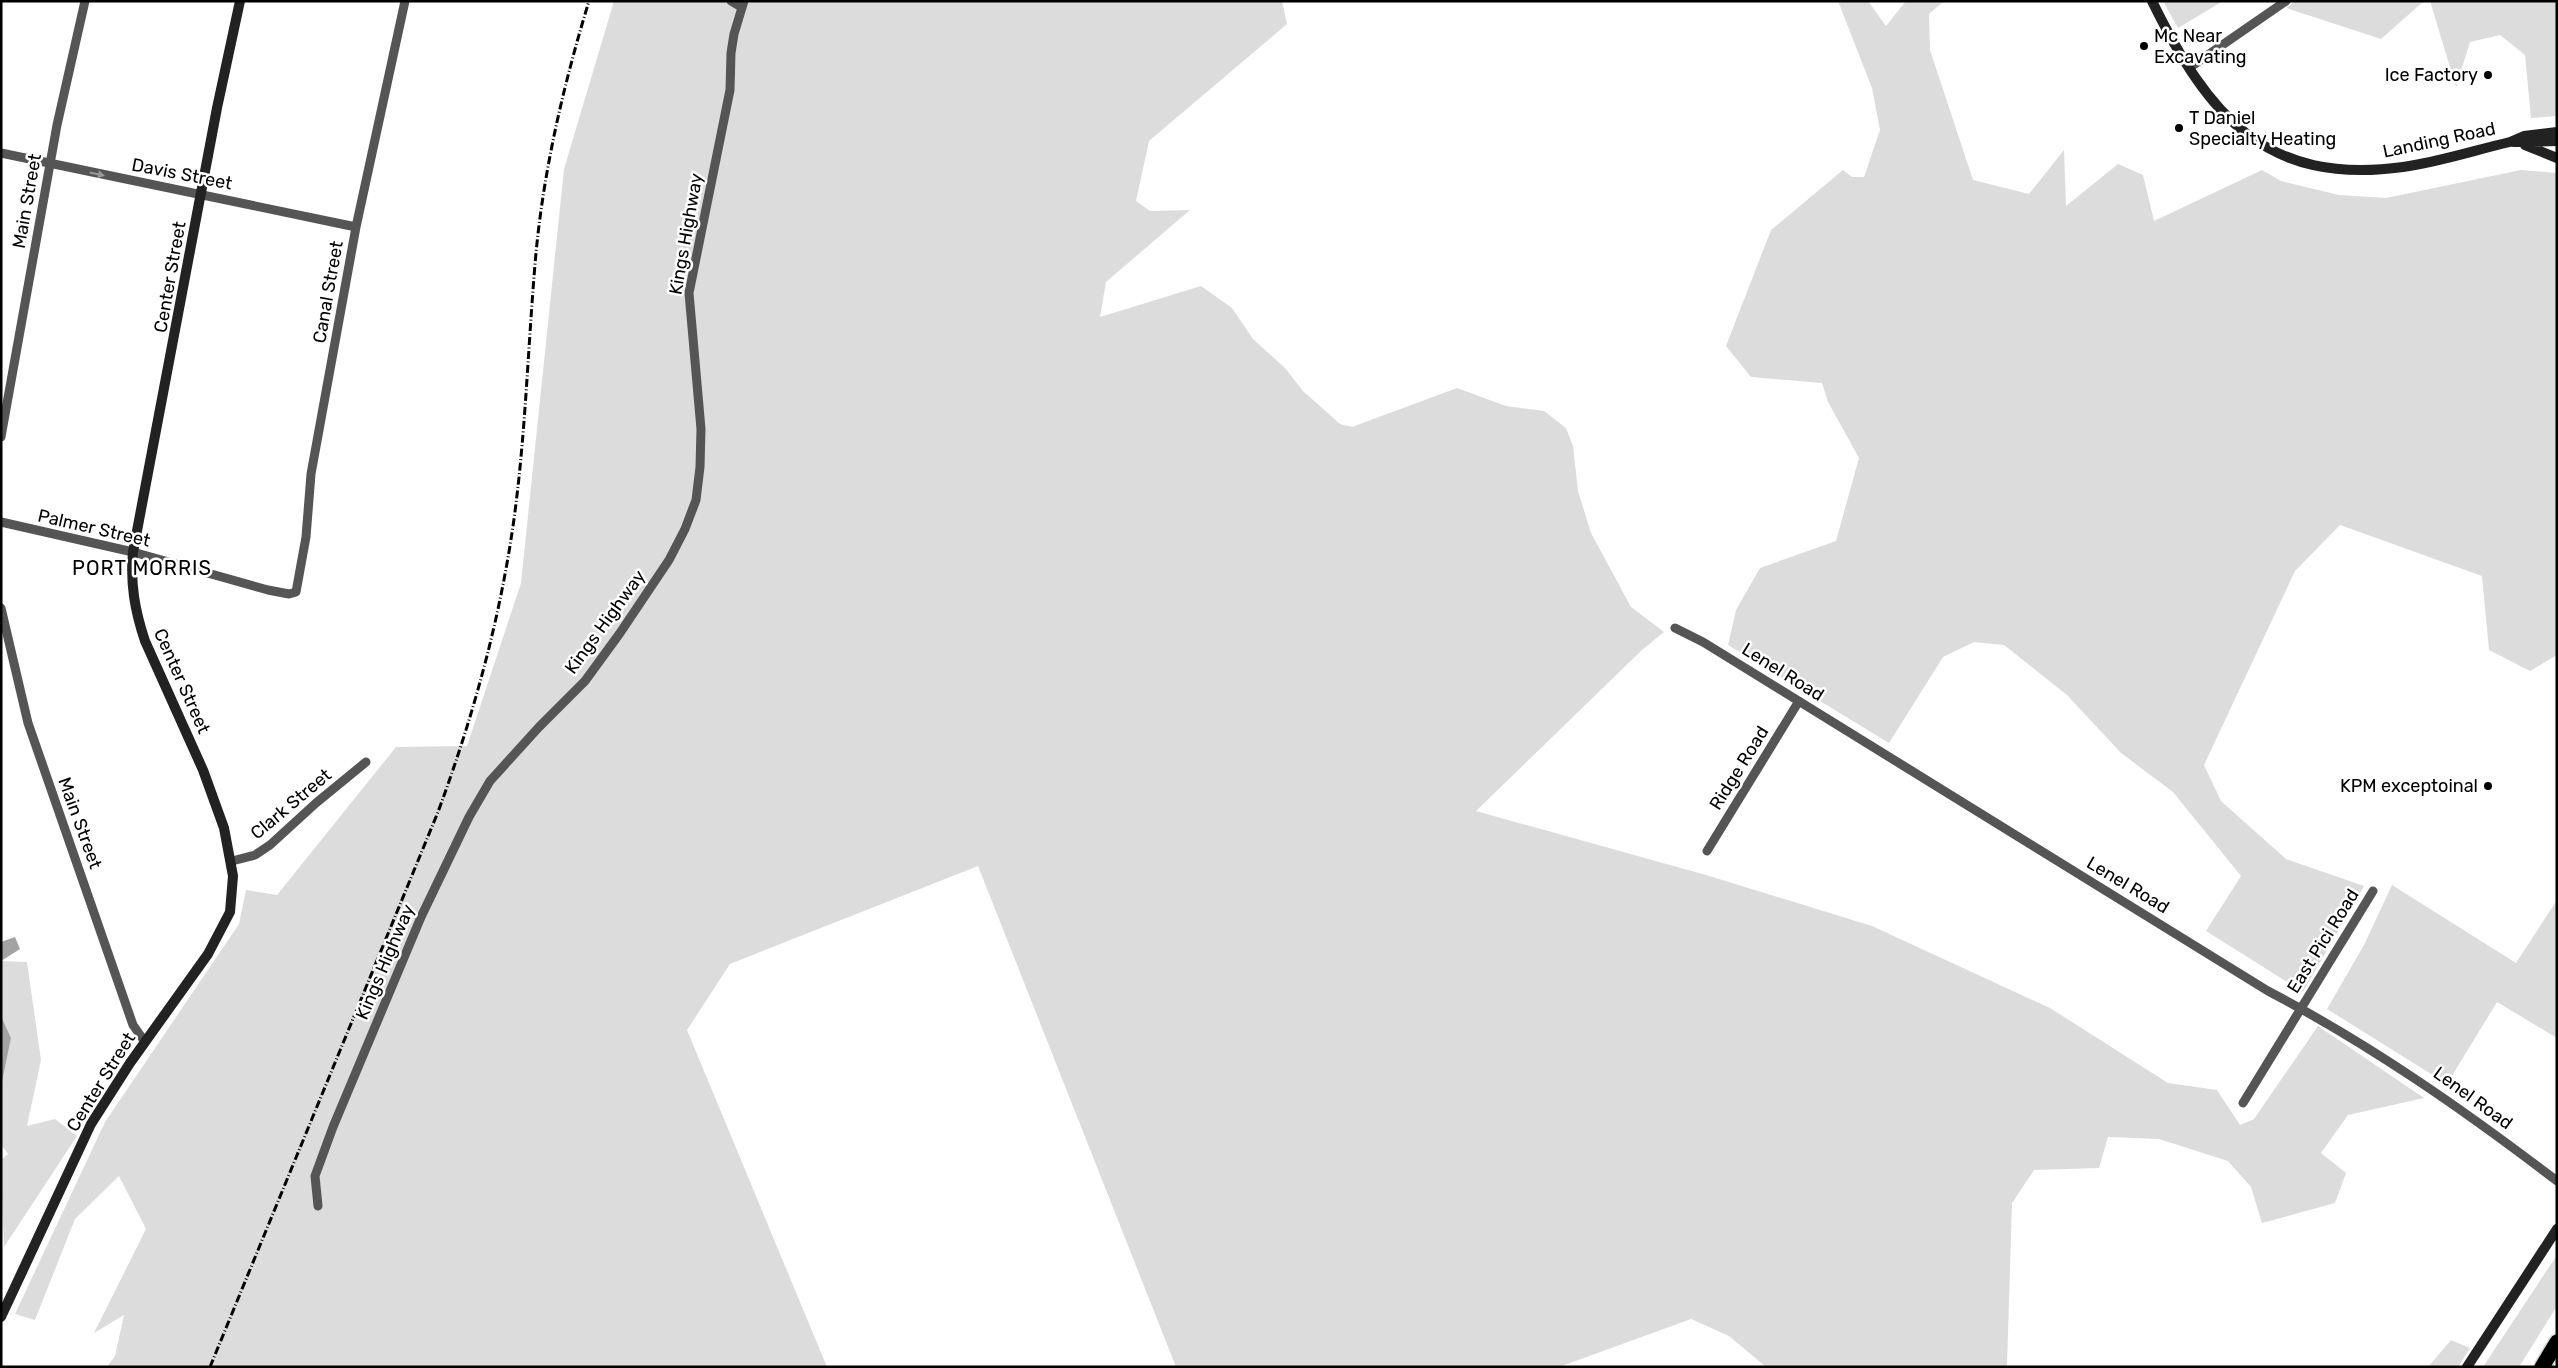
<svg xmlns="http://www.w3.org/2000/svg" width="2558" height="1368" font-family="Rubik,sans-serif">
<rect width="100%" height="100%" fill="#fff"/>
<path fill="#dcdcdc" d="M614 1H1282L1287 24 1149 141 1136 201 1150 211 1190 210 1106 282 1100 317 1201 286 1232 308 1253 339 1285 368 1303 391 1340 424 1352 427 1457 388 1506 406 1544 411 1566 428 1573 446 1578 491 1591 533 1631 607 1664 632 1642 650 1476 811 1706 875 1872 926 2050 1008 2168 1083 2217 1090 2240 1125 2254 1119 2318 1026 2424 1098 2348 1115 2321 1153 2346 1173 2335 1203 2262 1223 2251 1187 2228 1161 2159 1139 2108 1137 2099 1168 2034 1170 2012 1203 2007 1367H1766L1729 1336 1691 1319 1559 1367H1176L978 866 730 964 687 1030 827 1367H107L115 1356 124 1315 94 1333 146 1229 119 1176 75 1219 35 1320 15 1314 105 1122 239 924 246 890 277 895 396 747 467 746 521 583 564 169Z
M1838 1H1868L1886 26 1906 1H1944L1929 14 1930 50 1973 180 2029 194 2064 150 2066 206 2118 164 2143 175 2154 221 2262 170 2281 181 2339 195 2386 198 2521 170 2557 173V655L2530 671 2489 650 2482 576 2340 525 2295 571 2204 765 2221 801 2286 859 2364 886 2303 992 2206 931 2241 876 2173 792 2121 753 2067 695 2004 645 1974 642 1943 657 1889 743 1728 645 1736 610 1760 568 1836 541 1859 458 1828 402 1822 383 1751 377 1726 346 1771 230 1843 170 1852 177H1864L1880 130 1872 88Z
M2163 1H2223L2178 28Z
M2296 1H2424L2381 39 2286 8Z
M2430 1H2557V116L2531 118 2525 55 2500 35 2470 42 2456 87Z
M2392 885 2516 963 2557 900V1038L2497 1002 2447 1084 2327 1009 2364 945Z
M1 961 27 962 41 1060 27 1126 55 1119 77 1136 4 1247 1 1160 8 1154 1 1144V1087L11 1038 1 1016Z
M2557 1255V1306L2519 1367H2483Z
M2451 1340 2470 1348 2458 1367H2428Z"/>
<path fill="#a3a3a3" d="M15 937 20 949 1 961V942Z
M1 1016 11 1038 1 1087Z"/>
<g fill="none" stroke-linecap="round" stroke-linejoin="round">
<g stroke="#dbdbdb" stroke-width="18">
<path id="highway" d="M2542 1367 2557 1342"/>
</g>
<path stroke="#555" stroke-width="9" d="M731 1 741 7
M2189 68 2286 1
M1 153 356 227
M1 437 57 125 85 1
M1 522 133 552 268 590 289 594 296 592 306 537 311 474 356 227 405 1
M1 608 28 723 133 1025 145 1042
M1675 628 1703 642 2268 991C2371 1045 2464 1110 2557 1181
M1707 851 1799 701
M232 861 255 855 270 845 316 803 366 762
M2243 1103 2373 891
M318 1206 315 1176 333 1127 421 917 469 817 490 781 539 727 585 681 620 633 669 560 685 529 696 500 700 467 701 429 689 293 730 90 731 53 734 34 744 1"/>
<path stroke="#222" stroke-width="10" d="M2152 1C2208 115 2265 186 2403 167 2439 162 2475 150 2510 142L2524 136 2557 132
M2513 142 2557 141
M2525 145 2557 158
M1 1317 91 1124 130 1063 208 954 230 912 233 876 224 828 203 770 145 641C135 611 130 584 133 552L217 108 240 1
M2467 1367 2557 1229"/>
<use href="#highway" stroke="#000" stroke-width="15"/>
<path stroke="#000" stroke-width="3" stroke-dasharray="8 2.5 1 2.5" stroke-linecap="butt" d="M210 1367 438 812C473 717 500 620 514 519 526 431 528 342 536 253 544 168 564 83 589 1"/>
</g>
<defs><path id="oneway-solid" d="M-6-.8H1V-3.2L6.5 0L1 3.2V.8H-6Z" transform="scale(1.25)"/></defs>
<use fill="#999" href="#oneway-solid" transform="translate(97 174) rotate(12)"/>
<g fill="#000" stroke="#fff" stroke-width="2">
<circle cx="2144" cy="46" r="5"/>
<circle cx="2488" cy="75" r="5"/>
<circle cx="2179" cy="128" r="5"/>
<circle cx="2488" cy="786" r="5"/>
</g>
<g text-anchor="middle" stroke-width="5" stroke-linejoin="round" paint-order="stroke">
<g font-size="18" fill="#000" stroke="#fff" text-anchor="start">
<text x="2154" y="42">Mc Near<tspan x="2154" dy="21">Excavating</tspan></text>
<text x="2478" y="81" text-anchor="end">Ice Factory</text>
<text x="2189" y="124">T Daniel<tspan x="2189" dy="21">Specialty Heating</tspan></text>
<text x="2478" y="792" text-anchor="end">KPM exceptoinal</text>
</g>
<g font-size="18" fill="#000" stroke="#fff">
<text transform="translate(2439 140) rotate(-12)" y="6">Landing Road</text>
<text transform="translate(182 174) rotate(11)" y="6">Davis Street</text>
<text transform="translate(27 201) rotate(-80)" y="6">Main Street</text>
<text transform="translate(686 234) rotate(-80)" y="6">Kings Highway</text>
<text transform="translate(170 277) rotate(-80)" y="6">Center Street</text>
<text transform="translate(328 292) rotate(-80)" y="6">Canal Street</text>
<text transform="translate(94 528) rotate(13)" y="6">Palmer Street</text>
<text transform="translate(605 622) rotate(-54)" y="6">Kings Highway</text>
<text transform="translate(1783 672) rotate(32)" y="6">Lenel Road</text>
<text transform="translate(182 681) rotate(66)" y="6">Center Street</text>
<text transform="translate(1739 768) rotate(-58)" y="6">Ridge Road</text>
<text transform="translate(291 804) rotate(-40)" y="6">Clark Street</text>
<text transform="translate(80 823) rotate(70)" y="6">Main Street</text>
<text transform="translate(2128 885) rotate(31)" y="6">Lenel Road</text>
<text transform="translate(2323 941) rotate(-58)" y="6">East Pici Road</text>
<text transform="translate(385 962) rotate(-67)" y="6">Kings Highway</text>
<text transform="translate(101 1082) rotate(-58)" y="6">Center Street</text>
<text transform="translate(2473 1098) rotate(36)" y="6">Lenel Road</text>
</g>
<g font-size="20" letter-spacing="1" fill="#000" stroke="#fff">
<text x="142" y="575">PORT MORRIS</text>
</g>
</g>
<rect width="2558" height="1368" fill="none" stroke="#000000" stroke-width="5"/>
</svg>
